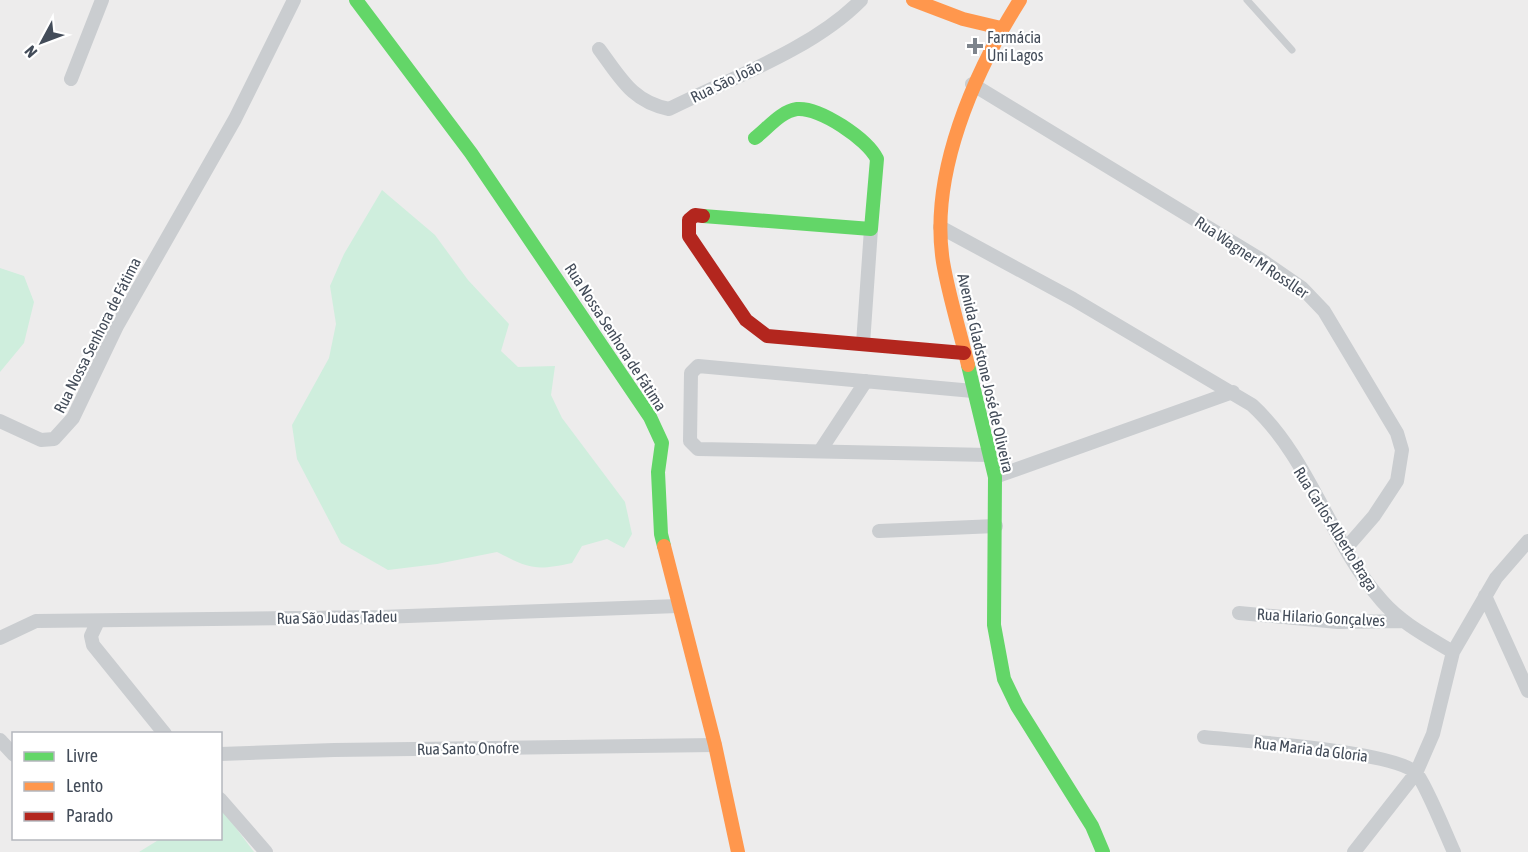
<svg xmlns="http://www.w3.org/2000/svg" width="1528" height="852" font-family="'Asap Condensed',sans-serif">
<rect width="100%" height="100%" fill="#edecec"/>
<path fill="#cfeedd" d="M382 190 435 235 468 280 509 324 501 351 518 367 555 366 551 395 562 418 625 502 632 534 624 548 607 539 582 546 572 563C535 571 530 569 497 552L437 564 388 570 341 543 297 459 292 425 329 358 336 324 330 286 344 254Z
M0 268 24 276 34 302 24 343 0 372Z
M221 808 254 852H139L160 839 220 838Z"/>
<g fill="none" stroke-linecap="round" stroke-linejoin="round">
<path stroke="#cacdd0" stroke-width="7" d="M1247 0 1292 50"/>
<path stroke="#cacdd0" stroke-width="14" d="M599 49C620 77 632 102 669 109 731 78 813 49 861 0
M71 79 102 0
M972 84 1260 259 1302 288 1324 311 1397 433 1402 450 1397 481 1374 516 1347 547
M940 227 1073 299 1252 405C1310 458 1330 542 1382 601 1401 623 1428 637 1453 652
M863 344 871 229
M973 391 698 366 691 373 690 441 698 449 989 455
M0 421 41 440 54 439 73 418 117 326 235 119 294 0
M820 451 866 381
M995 477 1233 392
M879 531 996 526
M1485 596 1528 691
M1239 613 1338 622 1403 621
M98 621 91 636 93 645 165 734
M0 638 36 621 381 617 678 606
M1204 737C1241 741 1395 751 1416 773 1425 782 1447 837 1454 852
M0 740 14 755
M220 754 334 750 715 745
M220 799 266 852
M1354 852 1416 773 1433 734 1453 652 1496 578 1528 541"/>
<path stroke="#63d668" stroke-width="14" d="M356 0 471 153 650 417 662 443 658 472 661 534 664 546
M703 216 871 229 877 159C867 139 820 107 797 109 781 111 767 129 755 138
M968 365 995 477 994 625 1004 679 1017 706 1092 826 1103 852"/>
<path stroke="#ff974d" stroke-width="14" d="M913 0 963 19 1001 28
M968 365C960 331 949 297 943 262 929 174 974 73 1020 0
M664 546 715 745 738 852"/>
<path stroke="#b3261e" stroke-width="14" d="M703 216 695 215 689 220V236L746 320 767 336 964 353"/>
</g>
<path fill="#7e848c" stroke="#fff" stroke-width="2" d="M972 37h6v6h6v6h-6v6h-6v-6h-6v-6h6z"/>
<g text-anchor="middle" stroke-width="4.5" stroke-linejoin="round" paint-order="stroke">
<g font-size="16" fill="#434c59" stroke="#fff" text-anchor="start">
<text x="987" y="43">Farmácia<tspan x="987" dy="18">Uni Lagos</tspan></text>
</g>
<g font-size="16" fill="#434c59" stroke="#fff">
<text transform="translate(726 81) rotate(-26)" y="6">Rua São João</text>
<text transform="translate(1252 257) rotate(34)" y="6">Rua Wagner M Rossller</text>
<text transform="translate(97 335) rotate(-63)" y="6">Rua Nossa Senhora de Fátima</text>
<text transform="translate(616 337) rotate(57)" y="6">Rua Nossa Senhora de Fátima</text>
<text transform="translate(986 373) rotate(77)" y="6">Avenida Gladstone José de Oliveira</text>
<text transform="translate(1336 529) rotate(58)" y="6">Rua Carlos Alberto Braga</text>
<text transform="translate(337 617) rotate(-1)" y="6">Rua São Judas Tadeu</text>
<text transform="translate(1321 617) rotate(3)" y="6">Rua Hilario Gonçalves</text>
<text transform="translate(468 748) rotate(-1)" y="6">Rua Santo Onofre</text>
<text transform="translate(1311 749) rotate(7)" y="6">Rua Maria da Gloria</text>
</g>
</g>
<rect x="12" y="732" width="210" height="108" fill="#ffffff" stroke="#b4b7bd" stroke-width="1.5"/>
<rect x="24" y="752" width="30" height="9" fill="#63d668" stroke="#b4b7bd" stroke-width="1.5"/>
<text x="66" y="762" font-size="18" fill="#434c59">Livre</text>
<rect x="24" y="782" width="30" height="9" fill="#ff974d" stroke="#b4b7bd" stroke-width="1.5"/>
<text x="66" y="792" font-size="18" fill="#434c59">Lento</text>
<rect x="24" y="812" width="30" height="9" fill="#b3261e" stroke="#b4b7bd" stroke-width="1.5"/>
<text x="66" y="822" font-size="18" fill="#434c59">Parado</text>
<g transform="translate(42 42) rotate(229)" stroke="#ffffff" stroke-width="4.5" paint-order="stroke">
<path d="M0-4.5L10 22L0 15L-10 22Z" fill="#434c59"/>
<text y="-9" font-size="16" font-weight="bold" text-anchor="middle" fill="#434c59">N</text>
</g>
</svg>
